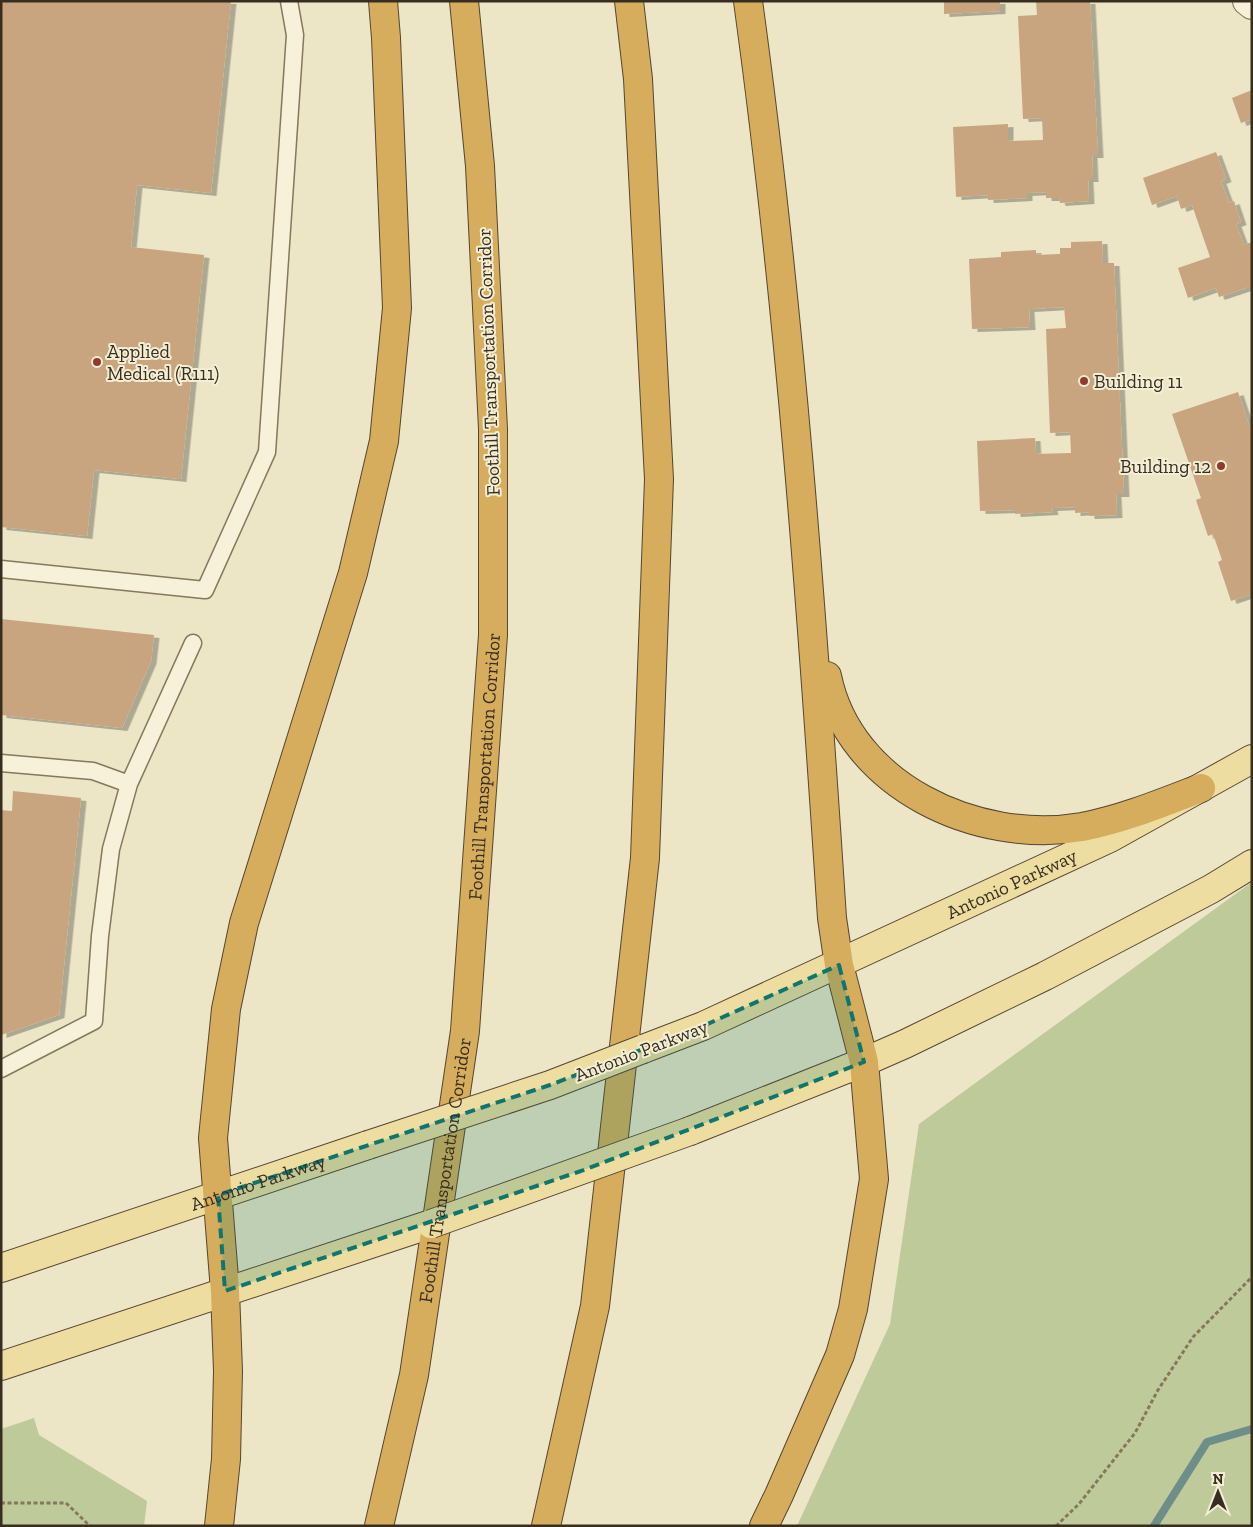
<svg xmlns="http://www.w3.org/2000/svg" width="1253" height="1527" font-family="'Zilla Slab',serif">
<defs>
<filter id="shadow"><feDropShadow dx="5.5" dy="3" stdDeviation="0" flood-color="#0004"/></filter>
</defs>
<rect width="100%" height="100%" fill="#ece5c6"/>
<path fill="#bfca9a" d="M1252 882V1526H797L890 1324 919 1124Z
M34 1418 39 1435 147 1501 144 1526H1V1429Z"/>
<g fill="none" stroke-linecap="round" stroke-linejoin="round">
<path stroke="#6e8e89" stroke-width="8" d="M1154 1526 1207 1442 1252 1429"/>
</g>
<path fill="#c8a57e" filter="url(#shadow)" d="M1 1H231L211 193 137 185 131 247 204 255 181 479 94 470 87 536 1 527Z
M944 1H1000V11L944 14Z
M1036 1H1090L1098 155H1092L1093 179H1088L1089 201 1060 203 1059 198H1046V192L1027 193V198L988 200V195L956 197 953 127 1008 124V141L1043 140 1042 118 1023 119 1018 16 1037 15Z
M1252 90V119L1241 123 1232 98Z
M1216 152 1226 179 1221 181 1229 203 1234 201 1241 222 1236 224 1244 245 1252 242V286L1219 297 1216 288 1188 298 1178 268 1210 257 1192 205 1181 209 1177 196 1152 205 1143 178Z
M1102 241 1103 263H1114L1124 494H1116L1117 515 1089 516V512L1075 513V507L1052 508 1053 512 1015 514V510L980 511 977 441 1035 438 1036 454 1071 453 1070 432 1050 433 1046 329 1066 328 1064 307 1029 309 1030 327 972 329 969 259 1001 257V252L1036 250V255L1060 254V248H1071V242Z
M1238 392 1252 434V594L1231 601 1218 562 1222 560 1213 534 1208 536 1196 500 1201 498 1172 414Z
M1 619 154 635 151 661 122 728 1 715Z
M13 791 81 798 59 1015 1 1035V810L12 811Z"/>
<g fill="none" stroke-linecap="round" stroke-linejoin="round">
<g stroke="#86775d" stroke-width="19">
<path id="service" d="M1 569 205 590 267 452 295 35 289 1
M1 763 93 771 129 784
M1 1069 94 1021 100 936 111 849 129 784 193 643"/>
</g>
<g stroke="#86775d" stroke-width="30">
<path id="minor" d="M1247 1 1252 5"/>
</g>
<g stroke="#554531" stroke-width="30">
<g id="primary">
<path id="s1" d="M643 1049 703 1026 1110 838 1252 759"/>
<path d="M690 1131 864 1062 905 1044 1045 976 1211 889 1252 864"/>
<path id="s2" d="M1 1268 368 1145"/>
<path d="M1 1366 431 1224"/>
</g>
</g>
<g stroke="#554531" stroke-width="30">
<g id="motorway">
<path d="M748 1C790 306 812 612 832 918L839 965 864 1062 874 1179 853 1309 840 1355 779 1495 764 1526"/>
<path d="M827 676C849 786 977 845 1082 827 1123 819 1162 803 1201 788"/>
<path d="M219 1526 226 1459 228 1371 225 1291 213 1138 226 1009 244 923 353 573 384 441 397 308 386 38 383 1"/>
<path id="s3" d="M379 1526 414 1375 465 1031 493 635V429L480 166 464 1"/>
<path d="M546 1526 595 1306 645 858 659 479 638 79 629 1"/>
</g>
</g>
<path stroke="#86775d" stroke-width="3" stroke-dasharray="4 2.5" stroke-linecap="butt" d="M1 1503H66L90 1526
M1056 1526 1079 1504 1135 1433 1158 1390 1193 1337 1252 1277"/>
<use href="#service" stroke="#f7f1d9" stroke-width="16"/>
<use href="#minor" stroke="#f7f1d9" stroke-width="28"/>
<use href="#primary" stroke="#eddda0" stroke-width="28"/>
<use href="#motorway" stroke="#d6ad5c" stroke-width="28"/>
<g stroke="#554531" stroke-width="30" stroke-linecap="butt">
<path id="primary-bridge" d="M368 1145 550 1085 643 1049
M431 1224 690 1131"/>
</g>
<use href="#primary-bridge" stroke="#eddda0" stroke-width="28"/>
</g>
<path fill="#0f766e" fill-opacity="0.2" stroke="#0f766e" stroke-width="4" stroke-dasharray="10 6" stroke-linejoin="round" d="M839 965 864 1062 581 1171 225 1291 218 1195 550 1085 703 1026Z"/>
<g fill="#923a30" stroke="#f4eed5" stroke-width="2">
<circle cx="97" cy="362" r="5"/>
<circle cx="1084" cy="381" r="5"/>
<circle cx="1221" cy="466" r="5"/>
</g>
<g text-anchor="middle" stroke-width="4" stroke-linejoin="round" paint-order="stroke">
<g font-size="19" fill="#372e20" stroke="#f4eed5" text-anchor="start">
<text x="107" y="358">Applied<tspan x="107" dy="22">Medical (R111)</tspan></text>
<text x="1094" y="388">Building 11</text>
<text x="1211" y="473" text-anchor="end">Building 12</text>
</g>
<g font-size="19" fill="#372e20" stroke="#f4eed5">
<text transform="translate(488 362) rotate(-92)" y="7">Foothill Transportation Corridor</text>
<text dy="7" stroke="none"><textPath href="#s3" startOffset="768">Foothill Transportation Corridor</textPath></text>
<text dy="7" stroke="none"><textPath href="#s1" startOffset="404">Antonio Parkway</textPath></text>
<text transform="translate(641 1050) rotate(-21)" y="7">Antonio Parkway</text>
<text dy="7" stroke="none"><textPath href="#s3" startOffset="362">Foothill Transportation Corridor</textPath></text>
<text dy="7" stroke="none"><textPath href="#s2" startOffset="271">Antonio Parkway</textPath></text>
</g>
</g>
<rect width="1253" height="1527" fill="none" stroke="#372e20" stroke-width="5"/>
<g transform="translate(1218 1492)" stroke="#f4eed5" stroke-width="4" paint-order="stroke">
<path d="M0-4L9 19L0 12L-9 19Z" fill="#372e20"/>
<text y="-8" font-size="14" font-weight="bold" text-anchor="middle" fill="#372e20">N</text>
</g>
</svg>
